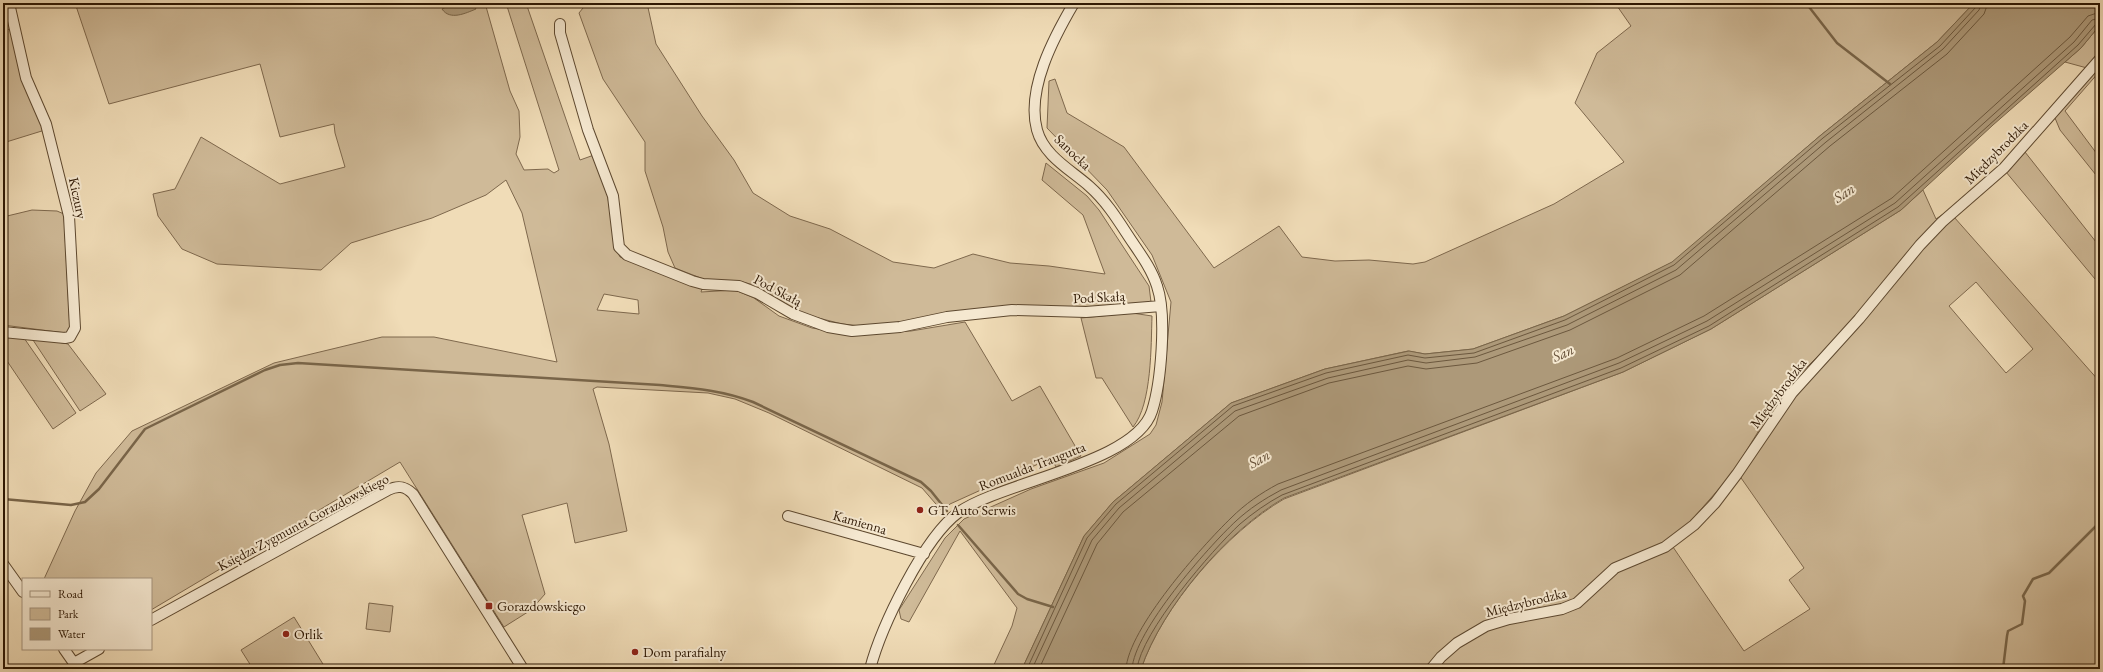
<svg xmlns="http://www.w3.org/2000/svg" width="2103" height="672" font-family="'EB Garamond',serif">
<rect width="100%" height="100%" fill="#f0dcb7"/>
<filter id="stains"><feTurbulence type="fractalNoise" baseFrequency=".005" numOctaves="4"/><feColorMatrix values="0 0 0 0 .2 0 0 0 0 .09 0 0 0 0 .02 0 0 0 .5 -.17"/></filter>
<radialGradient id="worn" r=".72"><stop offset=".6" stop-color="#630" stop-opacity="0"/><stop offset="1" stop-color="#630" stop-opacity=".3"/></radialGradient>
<path fill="#cfba98" stroke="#7e684d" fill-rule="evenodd" d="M75 3H485L510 91 519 111 520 137 516 154 524 170 548 169 554 173 559 170 506 3H526L580 160 594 155 607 191 615 246 620 257 703 287 701 292 735 290 754 298 779 316 812 328 855 335 911 331 965 322 1012 401 1040 386 1081 456 1056 467 1053 461 1047 460 950 504 942 511 922 488 769 413 735 399 708 393 597 387 593 389 609 444 627 531 575 543 567 503 522 515 545 594 531 610 504 627 400 462 151 610V579H44L75 511 96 473 132 431 274 363 382 337H434L557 362 522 213 506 180 486 195 432 218 351 243 321 270 217 264 182 249 158 216 153 194 175 189 201 137 280 184 345 167 335 133 334 124 280 137 260 64 109 104ZM604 294 638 300 639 314 597 310Z
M587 3H647L656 44 702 116 734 160 753 193 790 216 830 229 893 262 934 268 973 254 1010 263 1049 266 1105 274 1083 215 1042 180 1046 163 1087 196 1099 210 1149 286 1151 302 870 327 842 324 791 311 754 285 743 282H711L675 268 668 252 663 227 645 171V142L603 79 579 13Z
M1615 3H1974L1937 42 1821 135 1673 262 1564 316 1473 349 1425 354 1408 351 1325 369 1231 403 1113 502 1084 536 1022 669H992L1012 626 1017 608 960 531 909 622 901 619 899 610 945 538 964 519 1031 489 1104 463 1150 434 1156 425 1162 402 1171 302 1152 255 1107 190 1047 128 1049 81 1055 79 1067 113 1124 147 1214 268 1279 226 1302 257 1335 261 1369 260 1413 264 1425 262 1554 204 1624 162 1575 103 1597 53 1631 26Z
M2100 25V53L2087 68 2065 62 2081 48Z
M12 29 45 130 3 143V30Z
M2100 65V71L2065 111 2100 158V180L2060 130 2055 118Z
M2025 152 2100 247V285L2006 172Z
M1923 190 1936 219 1955 206 1884 282 1833 341 1802 372 1769 414 1732 474 1681 532 1658 547 1626 559 1567 605 1492 621 1427 669H1141C1162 607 1227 532 1284 499L1623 372 1711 329 1901 210Z
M32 210 57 211 64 214 70 331 65 333 3 325V217Z
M1954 217 2100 382V669H1437L1448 656 1470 638 1495 627 1567 612 1614 573 1652 558 1673 547 1744 651 1810 609 1789 580 1804 568 1739 475 1797 393 1935 234ZM1976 282 2033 349 2006 373 1949 306Z
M1132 313 1152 316C1151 345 1152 404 1133 427L1102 378H1096L1081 318Z
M3 336 24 338 76 413 53 429 3 355Z
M37 338 68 344 106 394 80 411 33 340Z
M369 603 393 606 390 632 366 629Z
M294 617 326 669H253L241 650Z"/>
<path fill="#ad9979" stroke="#796549" d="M454 3H473L476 9C466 13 450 21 442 9Z
M1974 3H2100V25L2081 48 1993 125 1901 210 1711 329 1623 372 1284 498C1227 531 1162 607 1141 669H1022L1084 536 1113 502 1231 403 1325 369 1409 351 1425 354 1473 349 1564 316 1672 262 1821 135 1937 42Z"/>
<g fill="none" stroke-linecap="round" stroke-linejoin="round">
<path stroke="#6c583e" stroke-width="1" d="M1027 669 1087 538 1116 504 1233 406 1326 373 1408 355 1425 358 1474 353 1565 320 1674 265 1823 138 1940 46 1976 7 1977 3
M1032 669 1092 540 1119 508 1235 411 1328 378 1408 360 1426 363 1475 357 1567 325 1676 270 1826 142 1943 49 1979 10 1982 3
M1039 669 1097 544 1123 512 1239 416 1329 383 1408 366 1426 369 1477 363 1570 330 1680 275 1830 146 1947 54 1984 14 1988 3
M1126 669C1128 629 1202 546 1231 518 1245 504 1261 493 1278 484L1617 358 1704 316 1892 198 2070 37 2088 16 2100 12
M1132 669C1134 631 1208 547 1236 521 1249 509 1264 499 1281 490L1619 363 1707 321 1895 203 2074 42 2092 20 2100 18
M1137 669C1141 632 1212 550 1240 524 1253 513 1267 503 1282 495L1621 368 1709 326 1898 207 2078 45 2096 24 2100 23"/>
<path stroke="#796549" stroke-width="2.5" d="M1806 3 1837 43 1890 84
M3 499 71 505 85 502 99 489 145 429 265 370 280 365 298 363 660 385C692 388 722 390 753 402L921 482 931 491 947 511
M958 525 1018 594 1027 599 1053 607
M2003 669 2007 636 2008 631 2022 624 2025 601 2023 596 2033 579 2049 573 2100 522"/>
<g stroke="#5d482f" stroke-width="12">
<path id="minor" d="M560 24V33L588 130 613 196 619 247 627 255 692 281 703 284 739 286 757 293 793 314 828 327 852 331 900 327 947 317 1012 310 1086 312 1161 306
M3 332 65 338 70 337 75 328 69 216 46 124 26 78 9 3
M788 516 924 554
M3 564 23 592
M151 620 388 490C398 485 405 486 413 494L523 669
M64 649 78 669
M74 663 99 649
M870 669C881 627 924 537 959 512 1004 481 1136 463 1152 411 1161 383 1167 315 1157 286 1151 267 1138 251 1127 234 1116 217 1105 200 1089 186 1071 170 1044 156 1037 130 1026 89 1054 37 1074 3
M1431 669 1441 657 1457 643 1486 626 1509 619 1562 609 1577 603 1615 568 1665 547 1694 525 1715 503 1737 474 1792 393 1859 319 1920 245 1942 222 2004 168 2100 59"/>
</g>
<use href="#minor" stroke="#f5e8d0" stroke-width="10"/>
</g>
<g fill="#8f2418" stroke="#f5e8d0" stroke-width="1.5">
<circle cx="920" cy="510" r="4"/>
<rect x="485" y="602" width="8" height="8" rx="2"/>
<circle cx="286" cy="634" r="4"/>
<circle cx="635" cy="652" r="4"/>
</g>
<g text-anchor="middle" stroke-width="4" stroke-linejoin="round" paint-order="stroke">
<g font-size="14" fill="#2c1602" stroke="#f5e8d0">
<text transform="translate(1073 152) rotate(44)" y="5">Sanocka</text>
<text transform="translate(1996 152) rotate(-45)" y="5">Międzybrodzka</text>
<text transform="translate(78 198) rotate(78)" y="5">Kiczury</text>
<text transform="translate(778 290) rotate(28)" y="5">Pod Skałą</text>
<text transform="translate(1099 297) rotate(-3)" y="5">Pod Skałą</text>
<text transform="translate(1778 393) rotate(-53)" y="5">Międzybrodzka</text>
<text transform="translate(1032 466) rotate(-21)" y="5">Romualda Traugutta</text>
<text transform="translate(303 522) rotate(-28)" y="5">Księdza Zygmunta Gorazdowskiego</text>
<text transform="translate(860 522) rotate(16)" y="5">Kamienna</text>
<text transform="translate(1526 602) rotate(-14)" y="5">Międzybrodzka</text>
</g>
<g font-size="14" fill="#2c1602" stroke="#f5e8d0" text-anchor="start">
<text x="928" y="515">GT Auto Serwis</text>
<text x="497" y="611">Gorazdowskiego</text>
<text x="294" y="639">Orlik</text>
<text x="643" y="657">Dom parafialny</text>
</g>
<g font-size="15" font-style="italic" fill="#604a32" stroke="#f5e8d0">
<text transform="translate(1844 193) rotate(-33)" y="5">San</text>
<text transform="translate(1563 353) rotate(-24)" y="5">San</text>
<text transform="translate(1259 459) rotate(-30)" y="5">San</text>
</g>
</g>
<rect width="2103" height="672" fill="none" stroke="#f0dcb7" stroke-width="16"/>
<rect x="4" y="4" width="2095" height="664" fill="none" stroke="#2c1602" stroke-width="2"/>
<rect x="8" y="8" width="2087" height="656" fill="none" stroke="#2c1602"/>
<rect x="22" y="578" width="130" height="72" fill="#f5e8d0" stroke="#a5947e"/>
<rect x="30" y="591" width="20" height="6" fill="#f5e8d0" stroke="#a5947e"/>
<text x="58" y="598" font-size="12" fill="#2c1602">Road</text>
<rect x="30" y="608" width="20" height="12" fill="#cfba98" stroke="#a5947e"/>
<text x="58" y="618" font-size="12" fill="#2c1602">Park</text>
<rect x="30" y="628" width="20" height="12" fill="#ad9979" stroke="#a5947e"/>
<text x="58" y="638" font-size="12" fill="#2c1602">Water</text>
<rect width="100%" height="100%" filter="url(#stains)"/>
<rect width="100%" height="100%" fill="url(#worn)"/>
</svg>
